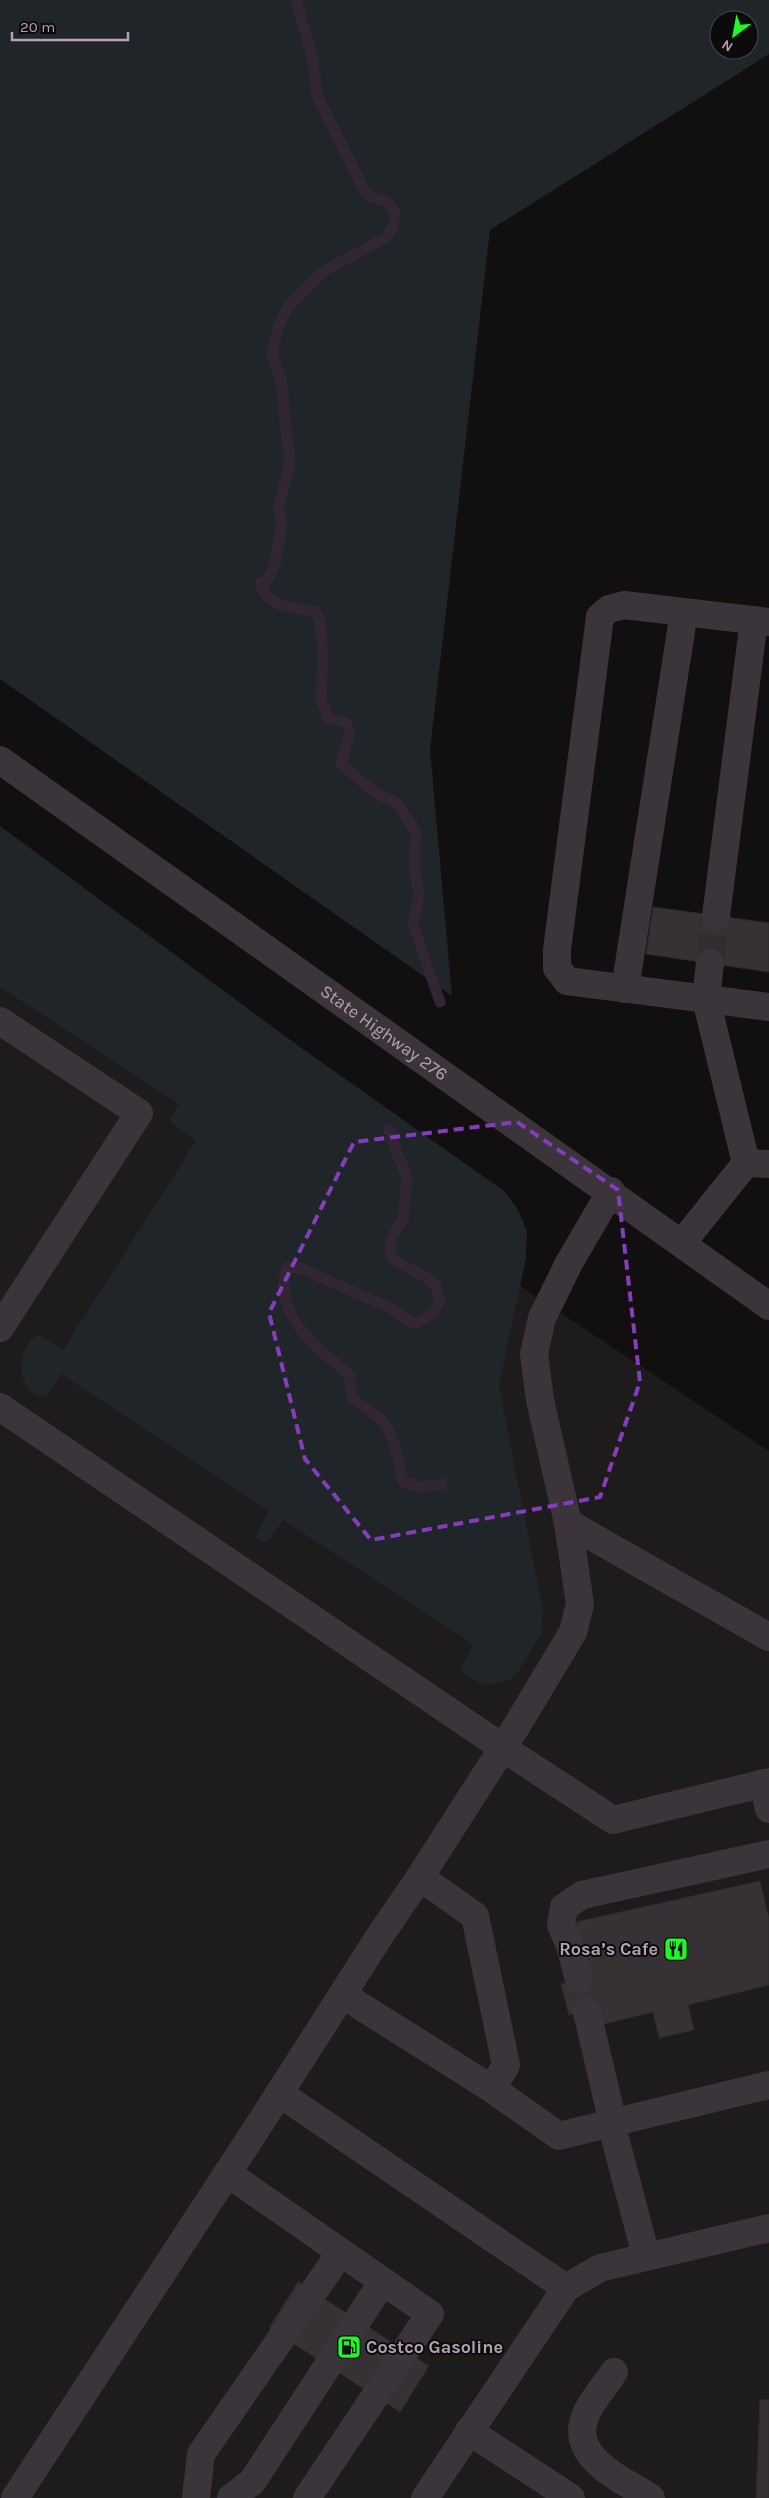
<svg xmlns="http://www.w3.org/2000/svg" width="769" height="2498" font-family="Karla,sans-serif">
<rect width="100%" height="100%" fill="#110f10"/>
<path fill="#1e1b1d" d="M0 941 769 1451V2498H0Z"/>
<path fill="#202529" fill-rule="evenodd" d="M0 0H769V54L490 230 430 750 452 996 0 679ZM719 20H749V50H719Z
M0 826 300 1047 504 1191 517 1208 527 1231 526 1258 499 1385 543 1611 541 1634 518 1672 510 1680 485 1685 464 1675 461 1669 473 1644 283 1520 268 1542 264 1543 257 1538V1533L269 1511 61 1374 46 1397C23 1399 17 1369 24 1352 26 1347 31 1341 35 1336H41L63 1350 196 1141 171 1123 170 1118 179 1104 0 987Z"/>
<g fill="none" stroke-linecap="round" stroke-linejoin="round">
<path stroke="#322635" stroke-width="11" d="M296 0 313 60 317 96 364 190 372 197 387 202 395 213 393 227 387 237 324 271 289 305 278 328 272 353 281 380 290 464 278 508 282 523 275 564 268 580 260 583C269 609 291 607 315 611L320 622 323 652 321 700 329 719 346 723 350 733 341 764 374 792 397 803 416 832 414 866 419 894 413 924 440 1002
M389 1129 396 1151 407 1176 403 1218 391 1240 390 1253 394 1260 429 1279 436 1286 440 1301 433 1313 415 1324 390 1308 300 1268 287 1267C272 1316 317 1348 350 1375 348 1408 363 1401 381 1420 396 1436 398 1461 403 1482L421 1487 442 1484"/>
</g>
<path fill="#363135" stroke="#2d292c" d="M653 907 769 923V972L646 954Z
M760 1881 769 1918V1985L688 2005 694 2030 659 2038 653 2012 600 2025 596 2009 569 2015 561 1984 589 1977 576 1922Z
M298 2282 429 2366 400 2412 269 2328Z
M760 2400H769V2498H756Z"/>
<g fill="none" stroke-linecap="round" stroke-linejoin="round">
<path stroke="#312c30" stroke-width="28" stroke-dasharray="28 14" stroke-linecap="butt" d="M710 963 716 916"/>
<g stroke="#3b343a" stroke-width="28">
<path d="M769 622 624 605 609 609 600 617 557 950V968L567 981 769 1007"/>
<path id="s1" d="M0 760 769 1306"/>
<path d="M716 916 754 620"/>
<path d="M710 963 706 999 746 1163"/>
<path d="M625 989 684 612"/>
<path d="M0 1021 139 1113 0 1328"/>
<path d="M682 1243 746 1163 769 1164"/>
<path d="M0 1407 503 1748 613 1820 769 1782"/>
<path d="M568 1523 769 1637"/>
<path d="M763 1783 769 1809"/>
<path d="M420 1877 475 1916 506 2065 492 2089"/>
<path d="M579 1980 570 1946 561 1925 564 1907 582 1895 769 1854"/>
<path d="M343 1995 492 2089 559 2136 611 2123 646 2256"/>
<path d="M587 2012 613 2123"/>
<path d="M279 2093 566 2288"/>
<path d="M611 2123 769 2085"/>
<path d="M227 2173 430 2314 307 2498"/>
<path d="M614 2372C606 2384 595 2397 588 2410 564 2456 620 2478 651 2498"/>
<path d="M469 2431 571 2498"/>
<path d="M15 2498 257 2128 381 1934 420 1877 516 1727 573 1632 580 1604 568 1523 540 1400 534 1354 542 1318 569 1263 611 1191"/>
<path d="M196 2498 201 2454 341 2252"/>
<path d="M231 2498 252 2482 383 2281"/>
<path d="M425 2498 566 2288 600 2268 769 2228"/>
</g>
</g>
<path fill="none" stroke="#833dbd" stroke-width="4" stroke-dasharray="10 6" stroke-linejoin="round" d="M517 1122 618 1190 640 1382 600 1497 371 1540 305 1459 269 1313 354 1142Z"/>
<defs>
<g id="restaurant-square" transform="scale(1.25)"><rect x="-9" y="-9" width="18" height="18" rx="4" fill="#1efa22" stroke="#0c0b0b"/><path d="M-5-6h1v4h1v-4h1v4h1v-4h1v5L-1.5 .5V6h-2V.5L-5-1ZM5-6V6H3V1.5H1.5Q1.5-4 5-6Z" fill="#111"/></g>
<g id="fuel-square" transform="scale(1.25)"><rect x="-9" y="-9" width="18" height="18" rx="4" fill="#1efa22" stroke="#0c0b0b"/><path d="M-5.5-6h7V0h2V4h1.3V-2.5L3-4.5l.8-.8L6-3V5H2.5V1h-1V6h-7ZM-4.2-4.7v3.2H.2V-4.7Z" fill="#111"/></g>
</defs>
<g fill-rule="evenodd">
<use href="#restaurant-square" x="676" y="1949"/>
<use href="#fuel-square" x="349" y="2347"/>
</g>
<g text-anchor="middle" stroke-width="4" stroke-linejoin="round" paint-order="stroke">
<g font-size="18" fill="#b3a0b2" stroke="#0c0b0b">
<text dy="6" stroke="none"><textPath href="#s1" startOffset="471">State Highway 276</textPath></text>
</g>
<g font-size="18" font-weight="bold" fill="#b3a0b2" stroke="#0c0b0b" text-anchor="end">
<text x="658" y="1955">Rosa’s Cafe</text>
<text x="366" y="2353" text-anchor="start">Costco Gasoline</text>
</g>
</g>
<g transform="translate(734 35) rotate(212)"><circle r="24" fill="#0c0b0b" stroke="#4f474e"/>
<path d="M0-4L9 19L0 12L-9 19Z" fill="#1efa22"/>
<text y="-8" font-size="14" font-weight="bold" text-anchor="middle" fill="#b3a0b2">N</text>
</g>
<path d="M12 32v8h116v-8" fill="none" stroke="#b3a0b2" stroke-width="2.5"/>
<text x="20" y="32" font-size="15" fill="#b3a0b2" stroke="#0c0b0b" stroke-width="4" paint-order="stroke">20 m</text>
</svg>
